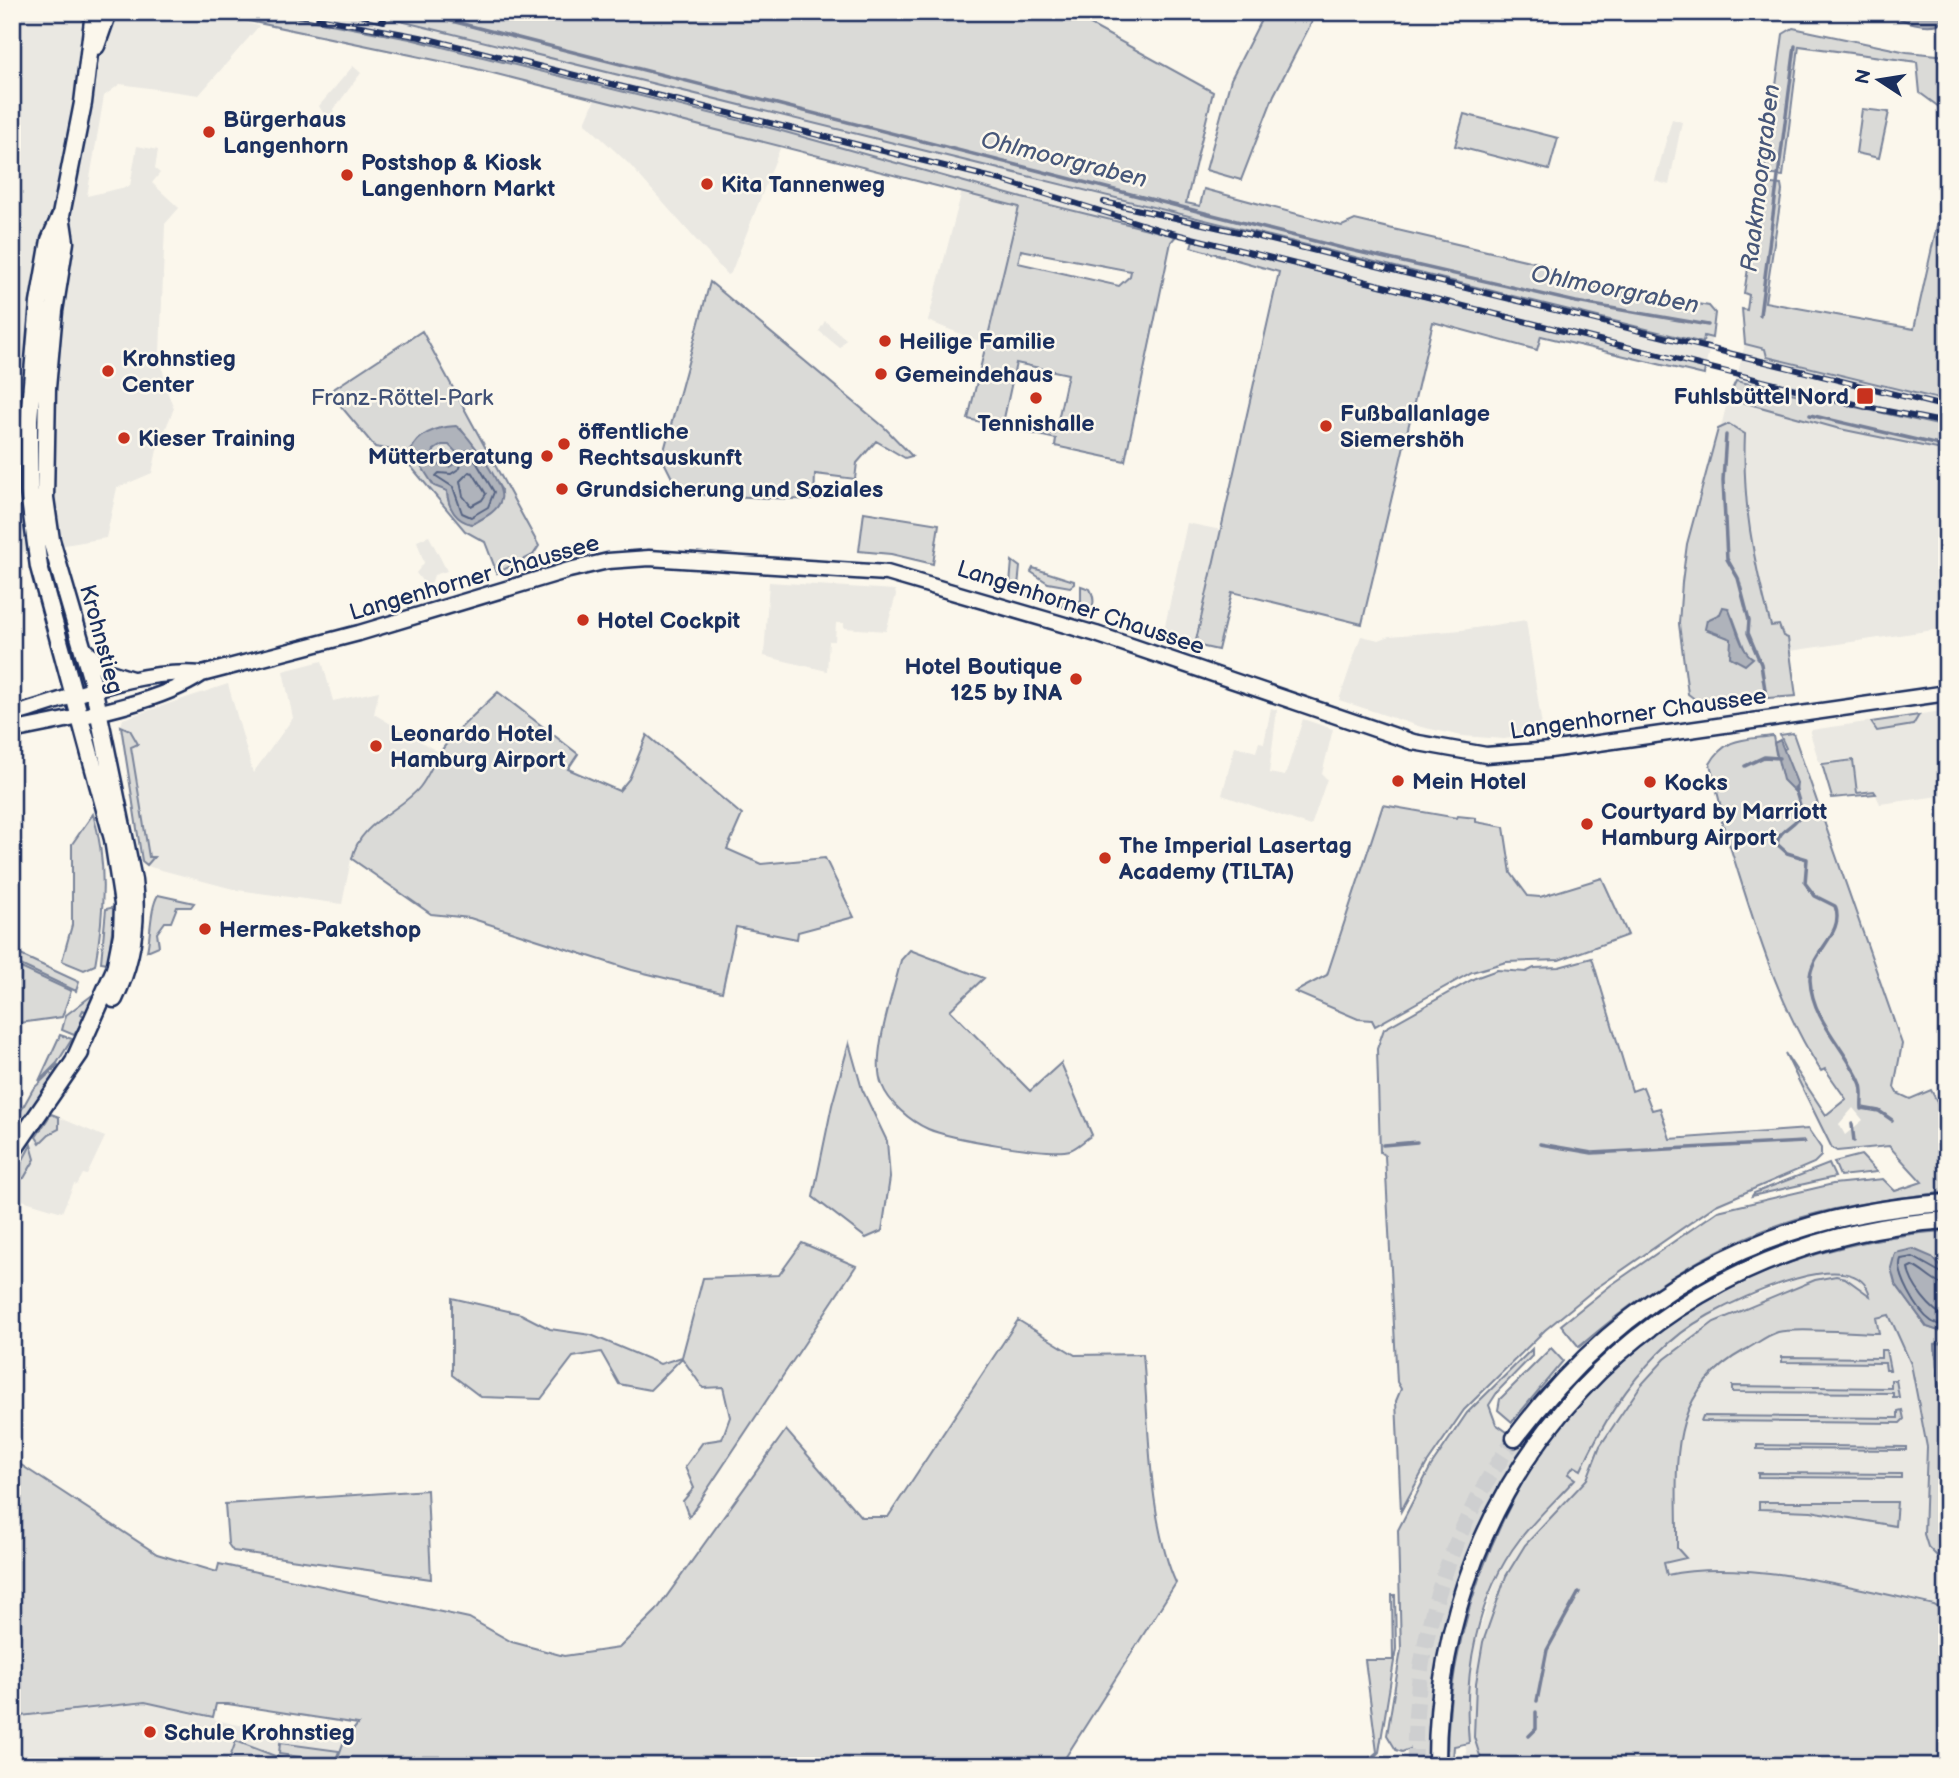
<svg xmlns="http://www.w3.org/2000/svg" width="1959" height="1778" font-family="'Balsamiq Sans',sans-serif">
<rect width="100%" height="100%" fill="#fbf7ec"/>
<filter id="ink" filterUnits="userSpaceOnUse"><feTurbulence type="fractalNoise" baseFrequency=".0143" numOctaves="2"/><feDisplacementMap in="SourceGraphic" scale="14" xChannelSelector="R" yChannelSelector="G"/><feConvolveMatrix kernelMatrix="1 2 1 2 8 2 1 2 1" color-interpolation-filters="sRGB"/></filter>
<g filter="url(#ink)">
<path fill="#eae8e2" d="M12 12H206L259 26 199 95 120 84 104 96 87 196 130 186 137 146 158 150 155 169 160 173 152 183 179 208 165 224 160 353 166 389 174 408 157 450 152 473 117 488 106 538 23 552 12 470Z
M267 12H364L1703 342 1704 336 1712 338 1705 368 1022 198 778 130 410 39Z
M353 66 361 73 334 109 332 121 327 120 319 106Z
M595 99 781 146 731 273 727 275 629 164 585 123Z
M1672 119 1682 122 1669 185 1655 181Z
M962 191 1019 207 986 344 928 321Z
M825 321 846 339 840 348 819 331Z
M1745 344 1765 349 1767 357 1947 401V427L1736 381Z
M1728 398 1840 429 1947 451V628L1790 651 1788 638 1783 636 1779 625 1771 627 1753 560 1743 475 1745 434 1721 427Z
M1187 523 1221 530 1194 650 1162 640Z
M429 536 447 571 434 575 429 590 416 573 424 563 417 541Z
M769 582 895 590 896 595 886 631 844 628V623H836L835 641H829L827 671 764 656Z
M1526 620 1543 733 1504 739 1462 736 1421 727 1339 700 1361 636 1379 640 1390 636 1462 630Z
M322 661 333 701 379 691 374 714 440 753 420 788 403 803 383 814 353 850 342 904 237 890 150 867 142 861 120 729 123 719 228 684 253 773 293 718 283 671Z
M1271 708 1277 710 1269 773 1285 776 1303 719 1333 729 1322 774 1327 779 1311 826 1222 795 1235 746 1256 752 1259 742 1264 743Z
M1942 711 1947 744V795L1880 804 1874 791 1857 793 1853 759 1819 762 1811 736V730Z
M51 1114 105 1137 87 1175 83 1174 77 1185 74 1184 62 1212 12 1197V1178Z
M1937 1237 1947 1248V1766H1469L1465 1744 1469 1743 1468 1682 1476 1640 1499 1572 1521 1538 1574 1479 1568 1474 1574 1466 1581 1470 1592 1445 1633 1381 1674 1340 1709 1315 1732 1304 1811 1274Z
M131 1702H145L233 1724 344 1741 335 1766H12V1717Z"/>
<path fill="#dadad7" stroke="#7a849a" stroke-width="2" fill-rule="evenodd" d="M206 12H267L410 39 778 130 1022 198 1176 236 1171 242 1125 461 1055 446 1056 439 968 419 1019 207 473 68ZM1021 250 1131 271 1130 276 1119 286 1018 263ZM1016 363 1068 374 1055 434 1003 423Z
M364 12H1067L1213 92 1186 203 1200 206 1204 189 1342 226 1355 220 1542 264 1565 282 1709 306 1715 313 1712 338 1704 336 1703 343Z
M1265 12H1317L1274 95 1241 180 1206 170 1231 79Z
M1793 28 1907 52 1947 56V118L1939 107 1920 93 1917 62 1799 46 1783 176 1764 174 1783 34Z
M1862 109 1889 112 1879 158 1856 153Z
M1464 114 1558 138 1549 170 1455 146Z
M1947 180V401L1767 357 1765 349 1745 344 1742 309 1747 310 1749 295 1744 293 1762 183 1781 185 1782 191 1765 302 1914 329Z
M1193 240 1705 368 1704 375 1541 336 1537 350 1433 322 1362 624 1232 592 1218 650 1195 645 1279 272 1191 247Z
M710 282 884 427 912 456 905 458 876 441 857 463 855 479 815 474 814 500 680 494 662 458Z
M422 331 539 546 533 555 497 573 485 542 465 531 398 451 375 447 329 392ZM461 429 501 489C501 509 489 515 473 524 457 521 448 508 447 492L419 439Z
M1736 381 1947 427V451L1840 429 1728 398Z
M1729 424 1745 434C1742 501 1753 561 1771 626L1779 625 1783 636 1788 638 1796 696 1700 703 1688 694 1679 624 1682 582 1687 544 1718 429ZM1720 614 1733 618 1747 656 1732 650 1731 639 1714 631 1707 621Z
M433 456a12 12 0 1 1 24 0a12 12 0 1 1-24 0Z
M864 512 939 524 933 564 891 554 859 551Z
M1012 561 1020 567 1018 586 1060 602 1081 601V586L1090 589C1095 598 1095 608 1087 614L1015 592 1010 584Z
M1033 568 1074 581V584L1070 587 1048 583 1031 572Z
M498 692 578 754 568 769 619 791 629 779 647 735 742 815 727 849 761 864 825 858 854 917 798 932 797 939 736 927 722 992 632 970 470 918 431 914 352 859C359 822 401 811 420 787 428 777 432 765 439 754 454 731 479 711 498 692Z
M1919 715 1913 725 1877 731 1871 722Z
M121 726 130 730 138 744 131 747 149 857H154L147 865 142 861Z
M1793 733 1902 1044 1894 1087 1897 1093 1910 1099 1931 1090 1942 1111 1947 1110V1192C1893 1199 1836 1205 1784 1223 1706 1249 1641 1294 1579 1347L1561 1325 1611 1285 1718 1211 1833 1184 1883 1179 1895 1191 1922 1182 1889 1146 1837 1151 1832 1148 1785 1053 1826 1115 1846 1099 1825 1069 1821 1071C1770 992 1749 901 1719 813L1722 811 1710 764C1725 737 1744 740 1773 736L1776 754 1786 748 1780 735Z
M1853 760 1857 793 1874 791 1876 794 1832 798 1822 764Z
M1383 805 1457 818 1458 816 1476 818V822L1504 827 1511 873 1528 896 1540 897 1602 878 1628 935 1559 960 1506 962 1472 972 1375 1026 1372 1020 1358 1019 1295 992 1327 975Z
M93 814C108 863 104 916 95 965L84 970 62 961 72 925V844Z
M158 895 194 903 191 907H177L171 922H165L157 933 159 946 147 951C151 934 150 908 158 895Z
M115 907 108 963 101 962 106 909Z
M910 950 984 978 950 1010 1030 1091 1061 1063 1092 1135C1086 1139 1077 1148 1070 1150 1050 1156 948 1138 928 1129 910 1121 889 1103 882 1085 870 1056 894 991 901 960Z
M12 951 79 982 76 991 12 961Z
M1592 958 1632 1091 1643 1087 1652 1110 1660 1108 1670 1139 1808 1129 1821 1148V1156L1814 1163 1716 1205 1595 1289 1545 1330 1464 1410 1426 1465 1401 1511 1396 1401 1401 1389 1397 1382 1385 1156 1380 1152 1377 1049 1384 1029 1475 978 1497 970 1526 972 1534 968 1559 967Z
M21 968 71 991 62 1017 12 1024V975Z
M95 993 88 1012 83 1010 81 1014 85 1017 74 1035 62 1030 66 1015Z
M60 1035 72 1039 57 1063 39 1081Z
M849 1043 862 1089 887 1141 890 1178 882 1231 866 1238 813 1197 832 1105Z
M58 1065 61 1070 12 1142V1127L33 1089Z
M51 1114 59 1117V1129L49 1134 40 1143 36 1137Z
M31 1145 35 1159 24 1178 12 1180Z
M1861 1155 1877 1172 1840 1176 1834 1162Z
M1829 1164 1835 1177 1752 1196 1754 1193Z
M1947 1231 1944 1245 1947 1273 1895 1283 1927 1327 1942 1332 1944 1343 1935 1344 1938 1382 1947 1419V1454L1939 1503V1528L1947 1545V1566L1928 1547 1924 1534 1927 1447 1911 1364 1889 1315 1876 1318 1879 1333C1856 1333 1797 1327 1778 1332 1767 1335 1755 1345 1745 1350 1663 1395 1678 1468 1677 1548L1686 1558 1664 1563 1667 1575C1743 1558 1859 1588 1934 1605L1947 1613V1766H1477L1480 1756 1474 1737 1476 1683 1483 1642 1506 1576 1525 1545 1587 1479 1600 1446 1641 1385 1665 1359 1714 1322 1815 1280 1836 1276 1845 1278 1870 1296C1858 1241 1740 1298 1709 1315 1691 1325 1672 1339 1658 1354 1625 1387 1600 1428 1581 1470L1574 1466 1568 1474 1575 1479C1557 1499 1536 1518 1520 1539 1477 1595 1463 1674 1469 1743L1454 1746 1453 1760 1469 1761V1766H1447C1446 1643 1488 1529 1556 1427 1566 1412 1583 1399 1596 1386 1610 1372 1623 1357 1637 1344 1710 1280 1851 1235 1947 1231Z
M802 1243 856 1266 689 1517 683 1501 694 1488 685 1467 703 1442 722 1439 730 1417 723 1387 703 1388 682 1358 650 1390 619 1384 601 1352 573 1357 541 1399 481 1397 452 1375V1298L521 1314 550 1329 591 1335 660 1364 682 1357 703 1278 779 1275Z
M1018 1320 1075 1355 1143 1354C1149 1422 1148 1522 1176 1583L1060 1766H387L364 1760 361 1766H335L344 1741 358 1724 228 1704H216L213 1717 145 1702 12 1717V1459L157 1554 217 1572 219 1564 469 1618 512 1642 564 1656 619 1648 656 1611 786 1430 861 1517H888Z
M1551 1348 1563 1361 1512 1422 1498 1410 1500 1399Z
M1532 1349V1356L1498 1391 1489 1405 1496 1424 1528 1447C1464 1542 1429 1651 1431 1766H1377L1390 1762 1410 1764V1749L1402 1752 1396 1750 1387 1735 1401 1650 1398 1530 1431 1466 1467 1413Z
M1881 1350H1886L1890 1370H1886L1885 1363 1782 1362V1357L1881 1358Z
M1891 1380H1896L1899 1397H1893V1393L1732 1392V1386L1891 1388Z
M1902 1410 1904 1419 1900 1423 1701 1421 1703 1416 1898 1418V1411Z
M1757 1445 1906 1447V1450L1757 1449Z
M1758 1473 1901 1474V1478L1758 1477Z
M427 1490 431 1579 233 1551 228 1544 225 1504Z
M1759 1502H1897L1895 1526 1811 1511 1759 1509Z
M1392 1595H1395L1396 1649 1379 1752 1366 1766H1360L1377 1752 1365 1660H1393Z
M236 1741 301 1766H227Z
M280 1743 339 1751 335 1762 279 1754Z"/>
<path fill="#afb3bb" stroke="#747e96" stroke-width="2" fill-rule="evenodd" d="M1884 12H1947V21C1927 31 1903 21 1884 12Z
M456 426C468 433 505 486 501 499 498 512 483 518 472 524 456 521 448 508 447 491L434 486 411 450C419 433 438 427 456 426ZM442 445H449L457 453 456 463 449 467 444 463 437 466 432 459 434 450Z
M1723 607 1728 608C1736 624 1740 651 1753 658L1745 665 1730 657 1731 639 1705 629 1707 620 1720 614Z
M1780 740 1797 783 1796 793 1783 780 1774 743Z
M1913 1249 1932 1257 1947 1273V1419L1938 1382 1935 1344 1944 1343 1942 1332 1927 1327 1895 1283 1891 1268 1895 1253Z"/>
<path fill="#fbf7ec" d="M1853 1108 1863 1120 1845 1135 1839 1124Z"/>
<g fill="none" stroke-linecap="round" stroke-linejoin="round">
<path stroke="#566483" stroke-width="2" d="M469 450 494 492 488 507 471 517 462 513 453 487 436 476 439 473 451 474 460 468 464 452Z
M469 472 473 473 486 494 482 500 471 506 463 496 460 481Z
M1947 1276 1913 1257 1901 1259C1895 1273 1918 1312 1931 1321 1935 1324 1942 1325 1947 1327
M1947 1285C1933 1284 1925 1271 1912 1266L1908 1268C1910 1284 1931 1312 1947 1317"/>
<path stroke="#747e96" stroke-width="3.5" d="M416 12 1346 249 1576 302 1708 325
M1760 315 1795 46
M1810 415 1947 447
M1726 435 1723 480 1727 559 1738 578 1749 620 1748 633 1761 664 1766 696
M1745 766 1764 757 1779 758
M1795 788 1802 812C1797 826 1778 829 1777 844L1787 853 1807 859 1805 883 1815 896 1835 906C1846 934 1809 952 1810 980 1812 1020 1845 1048 1860 1082 1864 1090 1861 1101 1862 1109
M1862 1108 1879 1111 1892 1120
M1852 1124 1854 1141
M1540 1144 1592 1153 1804 1142
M1383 1145 1417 1142
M1537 1701 1547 1650 1579 1592
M1529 1736 1536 1729V1712"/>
<path stroke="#cecfd0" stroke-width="16" stroke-dasharray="16 8" stroke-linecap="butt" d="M1415 1766C1412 1647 1446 1535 1515 1438"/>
<g stroke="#1b2f5e" stroke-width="19">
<path id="secondary" d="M83 648 107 671 132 679
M12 715C72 698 140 668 202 674L359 633 569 570 608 561 649 558 887 573 1096 634 1413 742 1486 755 1550 750 1947 693
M12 731C68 719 156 705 202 674"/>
</g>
<g stroke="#1b2f5e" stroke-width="21">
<path id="primary" d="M96 46 108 12
M61 215 65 242 54 311 47 388 45 498 51 540 92 681 133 880C138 922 133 960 114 999
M75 1059 115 969 122 934 123 904 113 839 39 567 29 492V419L39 303 50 240 61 215 83 103 94 12
M12 1152 80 1053"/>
</g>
<g stroke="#1b2f5e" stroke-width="21">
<path id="trunk" d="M1515 1438C1625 1292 1764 1214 1947 1203
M1437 1766C1435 1471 1654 1239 1947 1220"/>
</g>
<use href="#secondary" stroke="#fbf7ec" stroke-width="14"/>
<use href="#primary" stroke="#fbf7ec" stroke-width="16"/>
<use href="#trunk" stroke="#fbf7ec" stroke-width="16"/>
<g stroke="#1b2f5e" stroke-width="6">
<path id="rail" d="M286 12 420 37 1001 180 1164 231 1867 407 1947 423
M350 12 384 21
M1104 202 1243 233 1947 407"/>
</g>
<use href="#rail" stroke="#fbf7ec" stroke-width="3.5" stroke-dasharray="10" stroke-linecap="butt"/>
</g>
</g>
<g fill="#c8321e" stroke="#fbf7ec" stroke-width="2.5">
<circle cx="209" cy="132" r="7"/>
<circle cx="347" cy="175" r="7"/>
<circle cx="707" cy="184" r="7"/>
<circle cx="885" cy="341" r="7"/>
<circle cx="108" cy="371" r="7"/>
<circle cx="881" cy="374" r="7"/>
<rect x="1856" y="387" width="18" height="18" rx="3.5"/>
<circle cx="1036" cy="398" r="7"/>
<circle cx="1326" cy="426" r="7"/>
<circle cx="124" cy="438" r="7"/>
<circle cx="564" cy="444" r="7"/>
<circle cx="547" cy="456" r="7"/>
<circle cx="562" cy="489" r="7"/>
<circle cx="583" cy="620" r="7"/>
<circle cx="1076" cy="679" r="7"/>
<circle cx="376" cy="746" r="7"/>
<circle cx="1398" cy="781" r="7"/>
<circle cx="1650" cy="782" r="7"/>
<circle cx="1587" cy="824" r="7"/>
<circle cx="1105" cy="858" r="7"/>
<circle cx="205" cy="929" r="7"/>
<circle cx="150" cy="1732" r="7"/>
</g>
<g text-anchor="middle" stroke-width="5" stroke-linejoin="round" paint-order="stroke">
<g font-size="23" font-weight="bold" fill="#1b2f5e" stroke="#fbf7ec" text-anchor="start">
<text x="223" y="127">Bürgerhaus<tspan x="223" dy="26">Langenhorn</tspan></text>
<text x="361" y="170">Postshop &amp; Kiosk<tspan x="361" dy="26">Langenhorn Markt</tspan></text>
<text x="721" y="192">Kita Tannenweg</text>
<text x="899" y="349">Heilige Familie</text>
<text x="122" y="366">Krohnstieg<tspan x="122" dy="26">Center</tspan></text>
<text x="895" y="382">Gemeindehaus</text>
<text x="1849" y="404" text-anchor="end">Fuhlsbüttel Nord</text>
<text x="1340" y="421">Fußballanlage<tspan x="1340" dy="26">Siemershöh</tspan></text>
<text x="1036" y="431" text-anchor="middle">Tennishalle</text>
<text x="578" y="439">öffentliche<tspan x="578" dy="26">Rechtsauskunft</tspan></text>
<text x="138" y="446">Kieser Training</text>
<text x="533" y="464" text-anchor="end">Mütterberatung</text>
<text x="576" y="497">Grundsicherung und Soziales</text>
<text x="597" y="628">Hotel Cockpit</text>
<text x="1062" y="674" text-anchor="end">Hotel Boutique<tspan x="1062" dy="26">125 by INA</tspan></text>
<text x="390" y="741">Leonardo Hotel<tspan x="390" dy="26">Hamburg Airport</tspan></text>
<text x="1412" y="789">Mein Hotel</text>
<text x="1664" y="790">Kocks</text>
<text x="1601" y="819">Courtyard by Marriott<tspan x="1601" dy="26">Hamburg Airport</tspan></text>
<text x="1119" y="853">The Imperial Lasertag<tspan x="1119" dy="26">Academy (TILTA)</tspan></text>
<text x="219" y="937">Hermes-Paketshop</text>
<text x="164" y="1740">Schule Krohnstieg</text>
</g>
<g font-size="23" fill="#415176" stroke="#fbf7ec">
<text x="402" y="405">Franz-Röttel-Park</text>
</g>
<g font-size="23" fill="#1b2f5e" stroke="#fbf7ec">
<text transform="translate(474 577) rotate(-16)" y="8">Langenhorner Chaussee</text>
<text transform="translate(1081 607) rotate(18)" y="8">Langenhorner Chaussee</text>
<text transform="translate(102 639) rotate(75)" y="8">Krohnstieg</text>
<text transform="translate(1638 713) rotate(-8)" y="8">Langenhorner Chaussee</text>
</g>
<g font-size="24" font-style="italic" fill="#47577a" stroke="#fbf7ec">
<text transform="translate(1064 159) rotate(14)" y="8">Ohlmoorgraben</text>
<text transform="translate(1760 178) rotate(-83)" y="8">Raakmoorgraben</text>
<text transform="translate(1615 289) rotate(11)" y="8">Ohlmoorgraben</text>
</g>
</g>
<rect width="1959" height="1778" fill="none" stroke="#fbf7ec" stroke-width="42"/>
<rect x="21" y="21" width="1917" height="1736" fill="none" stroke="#1b2f5e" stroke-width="2.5" filter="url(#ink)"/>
<g transform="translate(1879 80) rotate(282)" stroke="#fbf7ec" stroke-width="5" paint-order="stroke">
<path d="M0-5L12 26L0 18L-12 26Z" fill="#1b2f5e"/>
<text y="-10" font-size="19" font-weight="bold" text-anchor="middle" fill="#1b2f5e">N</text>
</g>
</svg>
